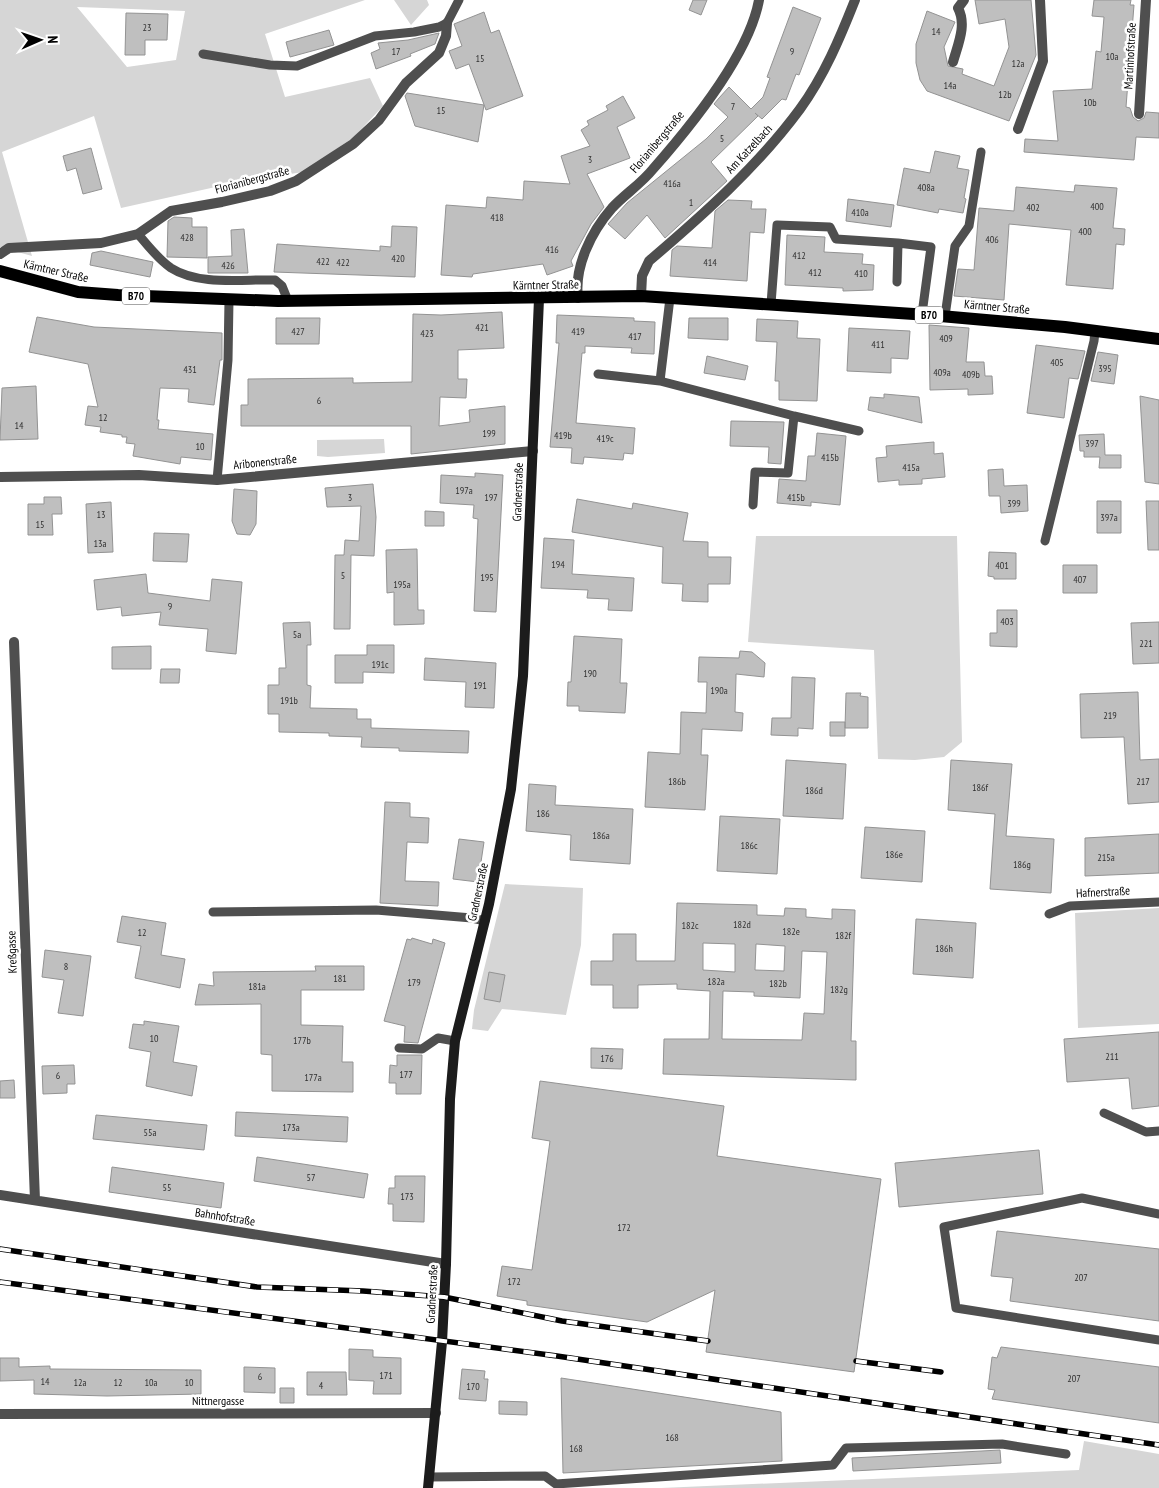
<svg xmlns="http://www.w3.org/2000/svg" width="1159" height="1488" font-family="'PT Sans Narrow',sans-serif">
<rect width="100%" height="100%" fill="#fff"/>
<path fill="#d6d6d6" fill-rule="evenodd" d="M0 0H365L265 34 285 97 370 78 383 106 354 137 303 172 238 182 121 208 94 116 2 152 32 256 0 247ZM77 7 185 11 176 60 127 67Z
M394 0H427L429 5 411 25Z
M384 439 385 453 328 457 317 456V440Z
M756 536H957L962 742 944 757 915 760 878 759 874 650 748 642Z
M505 884 583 888 581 945 566 1015 502 1009 488 1031 472 1029 474 1010Z
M1159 908V1024L1078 1028 1075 913Z
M1084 1441 1159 1454V1488H661L1079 1470Z"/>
<path fill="#bfbfbf" stroke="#939393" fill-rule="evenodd" d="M693 0H707L701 15 689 10Z
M975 0H1031L1036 55 1009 121 927 91 920 80 916 63V44L927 11 955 22 944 47 948 66 963 69 962 74 994 86 1009 47 1005 19 979 24Z
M1094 0H1131L1130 5H1134L1126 107 1130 108 1133 117 1138 121 1144 118 1146 112 1159 113V138L1136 137 1134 160 1024 152 1025 139 1058 141 1053 91 1092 89 1096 51 1101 52 1104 17 1092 16Z
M793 7 821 18 799 75 796 74 786 100 782 99 762 119 755 113 758 116 711 162 727 181 665 238 647 215 625 239 608 224 627 203 706 139 728 117 714 104 719 98 729 87 751 109 763 97 770 78 767 77Z
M484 12 491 33 499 30 523 96 486 110 469 64 456 69 449 51 462 46 454 24Z
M126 13 168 14 167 40H145V55H125Z
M329 30 334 45 290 57 286 42Z
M439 33 435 44 410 54 411 56 376 69 371 53 380 49 378 43 408 40Z
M407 93 484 105 478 142 415 126 405 96Z
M623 96 635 118 617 127 630 158 587 174 604 207 591 224 571 261 573 266 547 275 543 264 473 274 472 277 441 275 446 205 486 208 487 197 523 200 524 181 570 184 561 156 590 146 581 130 589 125 587 121 608 110 606 106Z
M91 148 102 189 83 194 76 168 67 171 63 156Z
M935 151 960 156 957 168 969 170 964 198 966 199 963 213 939 209 938 213 897 205 904 168 930 173Z
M1075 185 1117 188 1113 228 1125 229 1124 245 1116 244 1113 289 1066 285 1071 230 1009 224 1004 300 954 296 958 269 974 270 979 208 1014 211 1016 187 1074 192Z
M848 199 894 205 891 227 846 221Z
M728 200 752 201 751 209H766L764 233 750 232 747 281 670 276 672 250 677 246 712 248 715 211Z
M174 217 192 218V227H207V258L167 257 168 221Z
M392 226 417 227 415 277 274 272 277 244 380 251V246L391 247Z
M244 229 248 273H208V257L232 256 231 230Z
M787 235 825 237 824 252 863 254 862 264 874 265 873 290 843 291V288L785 285Z
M101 251 153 262 150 277 90 265 92 253Z
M502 312 504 348 458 350V379H467L466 398 440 397 439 426 470 422 469 410 505 406V444L411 454V426H241V405H248V379L353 378V383L412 382 413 314 441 315Z
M557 315 634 318V321L655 322 654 354 631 353 632 348 585 346V353H582L576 423 635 428 633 454 624 453 623 460 584 457 583 464 571 463 572 448 550 447 559 343H556Z
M37 317 94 327 222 333V360H220L214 405 188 402 189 389 160 388 157 420H159L158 429 213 434 211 460 181 457 180 464 133 456 135 444 126 443 127 437H122V435L100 432 101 427 85 425 88 406 98 407 88 364 29 352Z
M276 318H320L319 344H276Z
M689 318H728V340L688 338Z
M757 319 798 321 797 338 820 339 817 401 779 400V381H775L777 342 756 341Z
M929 325 969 328 966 362H984L985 376H992L993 394 968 395V389L930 390Z
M849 328 910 331 908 359 891 358V373L847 371Z
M1036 345 1085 351 1078 379 1069 378 1064 418 1027 413Z
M1098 352 1118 355 1114 384 1091 381Z
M707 356 748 366 745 380 704 373Z
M36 386 38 439 0 440 2 388Z
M884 394 919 397 922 423 868 410 870 397 884 398Z
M1140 396 1159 400V484L1145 482Z
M731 421 784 422 781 464 768 463 769 447 730 446Z
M817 433 846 436 840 505 811 502V506L777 503 779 479 806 481 808 456H815Z
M1104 434 1105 455H1121V468H1099L1100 457H1084V451H1080L1079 435Z
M934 442V454L943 453 945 477 922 479V484L899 485V480L878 482 876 458 887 457 886 446Z
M1003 469 1004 486 1027 485 1028 511 1001 513 1000 496H989L988 470Z
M475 473 503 475 496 612 474 611 478 519 473 518 474 505 440 503 441 475 475 477Z
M373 484 376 517 374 556 351 555 350 629H334L335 555H344L345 540 359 541 361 506 327 507 325 488Z
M234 489 257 491 256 524 250 535 237 534 232 521Z
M44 497H61L62 514H52L53 535H28V504H44Z
M577 499 632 509 633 503 688 513 683 541 708 542V557H731L730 584H708V602L682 601 683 584 662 583 663 547 572 532Z
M1097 501H1121V533H1097Z
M1146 501H1159V550H1148Z
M111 502 113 552 88 553 86 504Z
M425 511 444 512V526H425Z
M154 533 189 534 187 562 153 561Z
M544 538 574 540 572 574 634 578 632 611 608 610 609 599 587 598 588 590 541 588Z
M417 549 418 610H424V624L394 625V592L387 593 386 550Z
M989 552 1016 553V579H994V577L988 576Z
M1063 565H1097V593H1063Z
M146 574 148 593 210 601 212 579 242 582 236 654 206 651 208 629 159 625 161 612 122 616 121 607 97 610 94 580Z
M997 610H1017V647L990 646V633H997Z
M310 622 311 645H307V685L311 686 310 708 357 709V719H371V728L469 731 468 753 399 751V748L361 747 362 737 329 736V733L279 732V714H268V685H279V668H286L283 623Z
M1159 622V663L1133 664 1131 623Z
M574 636 622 639 620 683H627L625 713 579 711V706H567L568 682H571Z
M367 645H394V673L363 672V683H335V655H367Z
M151 646V669H112V647Z
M740 651 752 652 765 663 764 677 736 674V677L735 712 743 713 742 731 702 729 701 755H708L705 810 645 807 648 752 680 754 681 712 706 713 707 682H698L699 657 739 658Z
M425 658 496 663 494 708 465 707 466 682 424 680Z
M161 669H180L179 683H160Z
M792 677 815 678 813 729 798 728V736L771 735 772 718H791Z
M1138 692 1140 760 1159 759V802L1128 804 1124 737 1081 738 1080 694Z
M846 693H861L860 696 868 697V728H845Z
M830 722H845V736H830Z
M786 760 846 764 843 819 783 816Z
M951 760 1012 764 1006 836 1054 839 1051 893 990 889 995 814 948 810Z
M529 784 556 786 555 805 633 809 630 864 570 860 571 835 526 831Z
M385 802 410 803V817L429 818 428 843 407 842 405 881 439 882 438 906 380 903Z
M720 816 780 819 777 874 717 871Z
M865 827 925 831 922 882 861 878Z
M1159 834V873L1085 876V838Z
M459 839 484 842 478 882 453 879Z
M677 903 757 905V915L784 916 785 908 806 909V917L832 919V909L855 910 851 1041H856V1080L663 1074 664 1039H709L710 991 677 989V984L638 985V1008H613V985H591V961H613V934H636V961H675ZM703 943 735 944V972L703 970ZM756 944 785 946 784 971 755 970ZM802 951 827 952 824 1014 804 1013 802 1040 722 1039 723 991 754 992V996L800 998Z
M122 916 166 923 161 955 185 959 180 988 135 978 141 946 117 942Z
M916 919 976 923 973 978 913 974Z
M412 938 432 944 433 939 445 943 418 1043 404 1042 405 1026 384 1021 407 939 411 940Z
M45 950 91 956 83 1016 58 1013 64 980 42 977Z
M315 966H364V990H301V1025L343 1026 342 1062H353V1092L272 1091V1055L261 1054V1004L195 1005 199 984 214 986 213 972 316 971Z
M489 972 505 975 500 1002 484 999Z
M144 1021 179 1026 173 1062 197 1066 192 1096 146 1086 151 1052 129 1048 133 1024 144 1025Z
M1159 1032V1106L1132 1109 1129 1078 1067 1082 1064 1039Z
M591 1048 623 1049 622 1069 591 1068Z
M397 1055H422L421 1094H396V1083H389L390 1065 397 1066Z
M74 1065 75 1084H67V1093L43 1094 42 1066Z
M14 1080 15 1098H0V1081Z
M540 1081 724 1106 717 1156 881 1179 854 1372 706 1352 715 1290 647 1322 527 1305V1301L497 1296 502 1266 532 1270 550 1141 532 1138Z
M236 1112 348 1117 347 1142 235 1136Z
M96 1115 207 1125 204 1150 93 1139Z
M1039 1150 1043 1194 899 1207 895 1163Z
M257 1157 368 1174 364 1198 254 1181Z
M112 1167 224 1183 221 1208 109 1192Z
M395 1176H425L424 1222 393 1221V1204H388L389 1188H395Z
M997 1231 1159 1249V1321L1010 1301 1013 1278 991 1276Z
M1001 1347 1159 1367V1423L992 1399 995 1390 988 1389 992 1357 997 1358Z
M349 1349 373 1350V1357L401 1358V1394H373L374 1381 349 1380Z
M0 1358H19V1367L50 1366V1369L201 1370V1394L107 1396 34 1394V1380L0 1381Z
M244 1367 275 1368V1393L244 1392Z
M462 1369 485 1371 484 1379H488L486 1401 459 1399Z
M307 1372H346L347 1395H307Z
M561 1378 781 1412 782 1461 563 1473Z
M280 1388H294V1403H280Z
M499 1401 527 1402V1415L499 1414Z
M1000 1450 1001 1463 853 1471 852 1458Z"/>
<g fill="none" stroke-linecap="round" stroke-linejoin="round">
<path stroke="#4f4f4f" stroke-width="9" d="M203 54 270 65 297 66 375 36 414 32 439 27 447 23 459 0
M138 234C148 246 158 259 171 268 199 286 243 279 275 280L282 286 288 301
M897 282 898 243 931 247 922 314
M670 298 660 381 794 416 859 431
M771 304 777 225 830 227 836 239 898 243
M945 316 955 246 969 226 981 152
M598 374 660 381
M217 480 228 360 229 300
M753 505 755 472 788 473 794 416
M1045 541 1094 341 1095 331
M213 912 376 910 472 918 485 921
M1049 914 1070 906 1159 902
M399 1048 422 1049 438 1038 455 1041
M1104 1113 1146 1132 1159 1131
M1159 1214 1082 1198 944 1227 956 1308 1159 1340
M429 1477 545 1476 556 1484 833 1465 846 1448 1002 1444 1066 1454"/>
<path stroke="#4f4f4f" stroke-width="10" d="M953 62C958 44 967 25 958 8L964 0
M1139 114 1146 0
M1018 129 1043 61 1040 0
M0 254 9 248 101 243 138 234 171 211 222 202 270 191 296 181 353 144 379 120 406 83 439 53 446 36 447 23
M641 296 642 276 649 261C703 215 758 166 800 109 824 76 840 38 855 0
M578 298C574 267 591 232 612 208 625 194 641 184 653 169 690 127 749 55 759 0
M0 477 139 475 217 480 533 451
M14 642 35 1200
M0 1195 446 1264
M0 1414 436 1413"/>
<path stroke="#1c1c1c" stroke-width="10" d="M428 1488 442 1342 446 1264 450 1099 455 1041 489 904 511 789 523 676 539 299"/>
<path stroke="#000" stroke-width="12" d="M0 271 78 292 118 295 278 301 641 296 929 315 1065 327 1159 339"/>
<g stroke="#000" stroke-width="5.5">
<path id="rail" d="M0 1249 257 1287 363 1291 444 1297 562 1321 708 1341
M0 1282 557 1356 1159 1445
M856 1361 941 1372"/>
</g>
<use href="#rail" stroke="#fff" stroke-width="4" stroke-dasharray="11" stroke-linecap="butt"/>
</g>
<g text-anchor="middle" stroke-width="5" stroke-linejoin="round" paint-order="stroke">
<g font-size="10" fill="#303030">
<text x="147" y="31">23</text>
<text x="936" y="35">14</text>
<text x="396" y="55">17</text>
<text x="792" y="55">9</text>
<text x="1112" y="60">10a</text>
<text x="480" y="62">15</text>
<text x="1018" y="67">12a</text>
<text x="950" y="89">14a</text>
<text x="1005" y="98">12b</text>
<text x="1090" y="106">10b</text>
<text x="733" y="110">7</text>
<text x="441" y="114">15</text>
<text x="722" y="142">5</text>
<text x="590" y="163">3</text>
<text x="672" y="187">416a</text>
<text x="926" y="191">408a</text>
<text x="691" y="206">1</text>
<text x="1097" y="210">400</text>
<text x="1033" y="211">402</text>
<text x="860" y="216">410a</text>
<text x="497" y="221">418</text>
<text x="1085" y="235">400</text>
<text x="187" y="241">428</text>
<text x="992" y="243">406</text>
<text x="552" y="253">416</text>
<text x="799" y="259">412</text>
<text x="398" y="262">420</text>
<text x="323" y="265">422</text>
<text x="343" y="266">422</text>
<text x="710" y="266">414</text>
<text x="228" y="269">426</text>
<text x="815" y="276">412</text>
<text x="861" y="277">410</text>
<text x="482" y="331">421</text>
<text x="298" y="335">427</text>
<text x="578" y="335">419</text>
<text x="427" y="337">423</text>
<text x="635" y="340">417</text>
<text x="946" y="342">409</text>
<text x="878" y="348">411</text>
<text x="1057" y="366">405</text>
<text x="1105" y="372">395</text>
<text x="190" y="373">431</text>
<text x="942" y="376">409a</text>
<text x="971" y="378">409b</text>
<text x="319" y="404">6</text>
<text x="103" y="421">12</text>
<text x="19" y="429">14</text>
<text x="489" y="437">199</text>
<text x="563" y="439">419b</text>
<text x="605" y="442">419c</text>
<text x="1092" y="447">397</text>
<text x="200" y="450">10</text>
<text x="830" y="461">415b</text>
<text x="911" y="471">415a</text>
<text x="464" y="494">197a</text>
<text x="350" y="501">3</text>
<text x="491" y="501">197</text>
<text x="796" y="501">415b</text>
<text x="1014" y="507">399</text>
<text x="101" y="518">13</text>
<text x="1109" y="521">397a</text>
<text x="40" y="528">15</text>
<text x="100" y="547">13a</text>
<text x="558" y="568">194</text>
<text x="1002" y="569">401</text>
<text x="343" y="579">5</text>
<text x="487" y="581">195</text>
<text x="1080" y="583">407</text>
<text x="402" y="588">195a</text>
<text x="170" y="610">9</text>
<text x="1007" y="625">403</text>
<text x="297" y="638">5a</text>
<text x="1146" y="647">221</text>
<text x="380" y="668">191c</text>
<text x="590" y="677">190</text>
<text x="480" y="689">191</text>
<text x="719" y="694">190a</text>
<text x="289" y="704">191b</text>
<text x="1110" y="719">219</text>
<text x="677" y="785">186b</text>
<text x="1143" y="785">217</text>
<text x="980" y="791">186f</text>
<text x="814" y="794">186d</text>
<text x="543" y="817">186</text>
<text x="601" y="839">186a</text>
<text x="749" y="849">186c</text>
<text x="894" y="858">186e</text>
<text x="1106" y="861">215a</text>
<text x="1022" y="868">186g</text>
<text x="742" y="928">182d</text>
<text x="690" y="929">182c</text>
<text x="791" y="935">182e</text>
<text x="142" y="936">12</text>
<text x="843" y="939">182f</text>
<text x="944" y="952">186h</text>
<text x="66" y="970">8</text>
<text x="340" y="982">181</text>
<text x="716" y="985">182a</text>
<text x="414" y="986">179</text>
<text x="778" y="987">182b</text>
<text x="257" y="990">181a</text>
<text x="839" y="993">182g</text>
<text x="154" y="1042">10</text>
<text x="302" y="1044">177b</text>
<text x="1112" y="1060">211</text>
<text x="607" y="1062">176</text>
<text x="406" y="1078">177</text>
<text x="58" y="1079">6</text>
<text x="313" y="1081">177a</text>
<text x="291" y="1131">173a</text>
<text x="150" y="1136">55a</text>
<text x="311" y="1181">57</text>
<text x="167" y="1191">55</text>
<text x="407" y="1200">173</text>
<text x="624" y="1231">172</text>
<text x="1081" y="1281">207</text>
<text x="514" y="1285">172</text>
<text x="386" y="1379">171</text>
<text x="260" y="1380">6</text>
<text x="1074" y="1382">207</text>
<text x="45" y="1385">14</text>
<text x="80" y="1386">12a</text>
<text x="118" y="1386">12</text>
<text x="151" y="1386">10a</text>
<text x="189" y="1386">10</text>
<text x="321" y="1389">4</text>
<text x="473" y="1390">170</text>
<text x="672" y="1441">168</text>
<text x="576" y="1452">168</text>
</g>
<g fill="#fff" stroke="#4c4c4c" stroke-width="1">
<rect x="122" y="287.5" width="28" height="17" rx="4"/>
<rect x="915" y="306.5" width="28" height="17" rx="4"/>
</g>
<g font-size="11" font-weight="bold" fill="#000">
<text x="136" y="300">B70</text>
<text x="929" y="319">B70</text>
</g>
<g font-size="12" fill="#000" stroke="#fff">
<text transform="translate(1130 56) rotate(-87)" y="4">Martinhofstraße</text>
<text transform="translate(657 142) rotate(-50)" y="4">Florianibergstraße</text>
<text transform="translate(749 149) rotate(-47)" y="4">Am Katzelbach</text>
<text transform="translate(252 180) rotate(-15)" y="4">Florianibergstraße</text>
<text transform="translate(56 271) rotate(13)" y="4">Kärntner Straße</text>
<text transform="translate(546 285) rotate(-1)" y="4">Kärntner Straße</text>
<text transform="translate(997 307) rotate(5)" y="4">Kärntner Straße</text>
<text transform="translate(265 462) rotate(-6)" y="4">Aribonenstraße</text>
<text transform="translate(518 492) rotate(-88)" y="4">Gradnerstraße</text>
<text transform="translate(478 892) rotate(-78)" y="4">Gradnerstraße</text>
<text transform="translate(1103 892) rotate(-3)" y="4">Hafnerstraße</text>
<text transform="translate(12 952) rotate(-92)" y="4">Kreßgasse</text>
<text transform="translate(225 1217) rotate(9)" y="4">Bahnhofstraße</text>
<text transform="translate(432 1294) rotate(-87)" y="4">Gradnerstraße</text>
<text x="218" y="1405">Nittnergasse</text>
</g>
</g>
<g transform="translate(40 40) rotate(88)" stroke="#ffffff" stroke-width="4" paint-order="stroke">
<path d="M0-4L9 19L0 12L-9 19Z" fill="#000000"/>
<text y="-8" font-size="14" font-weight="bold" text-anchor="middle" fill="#000000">N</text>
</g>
</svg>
